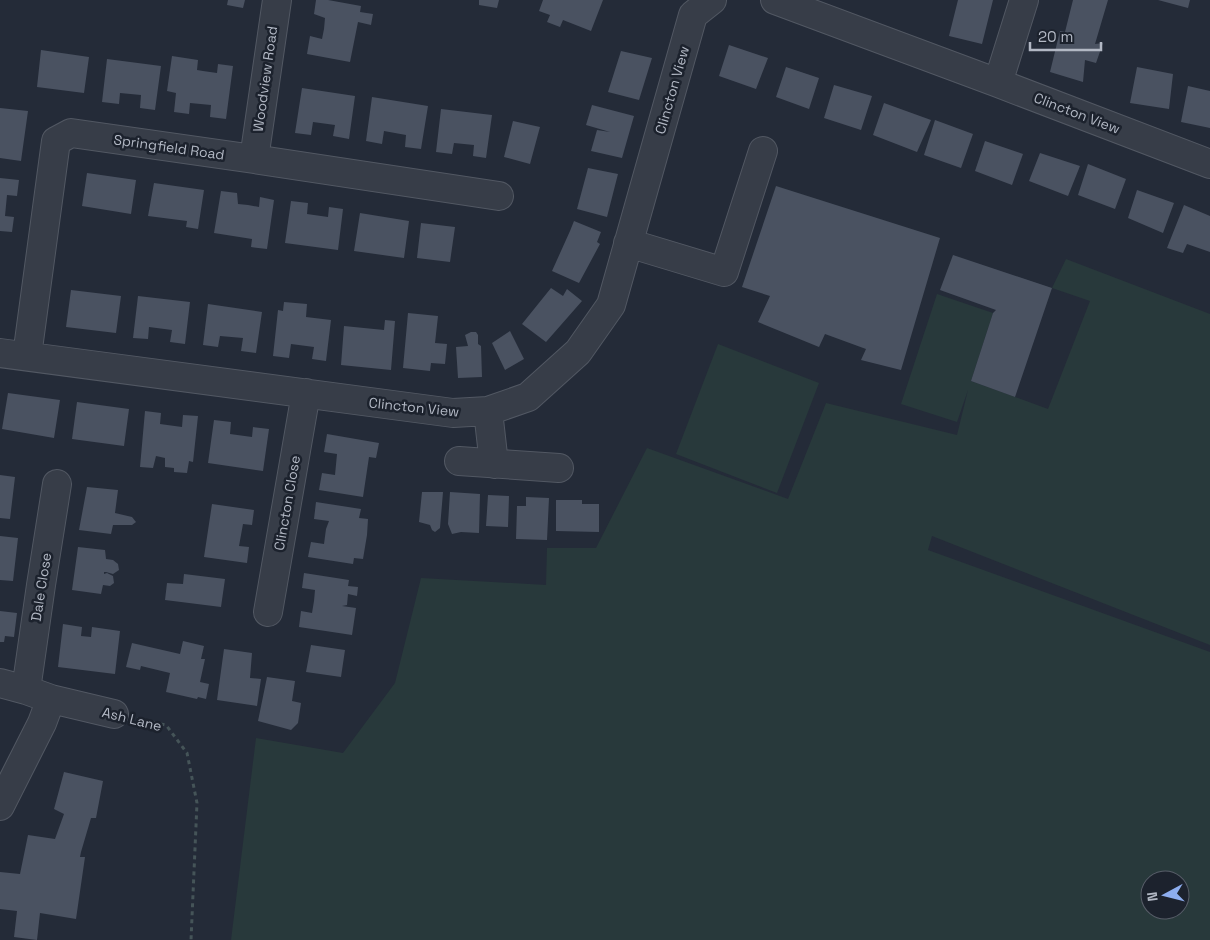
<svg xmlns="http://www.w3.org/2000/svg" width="1210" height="940" font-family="'Space Grotesk',sans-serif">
<rect width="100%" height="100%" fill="#242b38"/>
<path fill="#28393b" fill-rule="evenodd" d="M1066 259 1210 314V645L932 536 928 550 1210 652V940H231L256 738 343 753 395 683 421 578 546 585 547 548H596L647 448 788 499 826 403 957 435 968 390 957 422 901 404 937 294 993 313 971 381 1048 409 1090 301 1052 288ZM1150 880H1180V910H1150Z
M718 344 819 383 777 493 676 454Z"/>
<path fill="#4a5261" d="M228 0H245L243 8 227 5Z
M316 0H328L361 6 360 12 373 14 371 25 358 22 350 62 307 54 310 36 322 39 324 29 325 18 314 14Z
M479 0H499L497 8 479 5Z
M543 0H603L591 31 563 20 560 27 547 22 550 15 539 11Z
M958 0H993L982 44 949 36Z
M1073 0H1108L1095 44 1103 43 1096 63 1085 60 1083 82 1050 72 1060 31 1065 32Z
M1158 0H1190L1188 8Z
M729 45 768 58 756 89 719 76Z
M41 50 89 57 84 93 37 87Z
M621 51 652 58 639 100 608 92Z
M172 56 198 60 197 70 203 71 217 73 218 64 233 66 226 119 210 117 211 105 190 103 189 114 174 112 176 93 167 91Z
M107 59 161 66 155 110 140 108 141 95 120 93 119 104 102 102Z
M786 67 819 78 809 109 776 97Z
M1137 67 1173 74 1169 109 1130 103Z
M834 85 872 96 861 130 824 118Z
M1188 86 1210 91V128L1181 122Z
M302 88 355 96 349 139 333 136 335 125 313 122 311 135 295 133Z
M372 97 428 106 421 149 405 147 406 135 384 131 382 144 366 141Z
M884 103 931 120 917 152 873 135Z
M592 105 634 116 622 158 591 151 597 130 610 132 586 125Z
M0 108 28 111 21 161 0 158Z
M441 109 492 115 486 158 473 156 474 145 454 143 452 154 436 152Z
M935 120 973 134 961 168 924 155Z
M513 121 540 127 530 164 504 157Z
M985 141 1023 154 1012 185 975 171Z
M1040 153 1080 166 1068 196 1029 181Z
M1088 164 1126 179 1115 209 1078 195Z
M588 168 618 174 607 217 577 209Z
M87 173 136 180 131 214 82 206Z
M0 178 19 180 17 196 7 195 5 216 14 217 12 232 0 231Z
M154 183 204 190 198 229 186 227 187 221 148 216Z
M776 186 940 238 901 370 861 360 866 349 825 334 819 347 758 322 770 296 742 287Z
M1137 190 1174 203 1163 233 1128 218Z
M221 191 237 193 238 204 248 205 259 207 260 197 274 200 267 249 251 247 252 239 214 233Z
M291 201 308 203 307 214 328 217 329 207 343 209 338 250 285 243Z
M1184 205 1210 216V252L1187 244 1183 253 1167 248Z
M360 213 409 221 404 258 354 251Z
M574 221 601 232 597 242 600 244 579 283 552 271 570 231Z
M421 223 455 227 450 262 417 258Z
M953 255 1052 288 1015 397 971 381 993 313 996 310 940 290Z
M551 288 563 296 567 289 582 301 546 342 522 324Z
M71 290 121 296 116 333 66 327Z
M138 296 190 302 185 344 170 342 172 330 149 327 148 339 133 338Z
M284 302 307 304 306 317 331 320 326 361 312 359 314 347 291 344 289 358 273 356 278 310 283 311Z
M208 304 262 312 256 353 241 351 243 338 220 336 218 347 203 345Z
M408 313 438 316 435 343 447 344 445 364 431 363 430 371 403 368Z
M385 320 395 321 391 370 341 365 344 326 384 330Z
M510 331 524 359 505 370 492 343Z
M471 332H476L478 335V344L481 346 482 377 458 378 456 347 468 346 465 335Z
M8 393 60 400 54 438 2 429Z
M77 402 129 409 124 446 72 439Z
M145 411 161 413 160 424 182 427 183 415 198 416 193 462 189 461 187 473 174 472V468L165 467V458L156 456 153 468 140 467Z
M214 420 231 422 230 434 252 437 253 427 269 429 263 471 208 463Z
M327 434 379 443 376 458 369 457 363 497 319 490 322 473 335 475 337 454 324 452Z
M0 475 15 477 10 519 0 518Z
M87 487 118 490 115 513 132 517 136 522 132 525H113L111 534 79 530Z
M422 492H443L440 528 435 532 432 530 430 525 419 522Z
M450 492 480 494 479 533 461 532 452 534 448 524Z
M488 495 509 496 508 527 486 526Z
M526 497 549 498 547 540 516 539 517 506H526Z
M556 500H582V504H599V532L556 531Z
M316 502 361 509 359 518 368 519 367 535 363 559 354 558 353 564 308 557 311 542 324 544 326 529 329 521 314 519Z
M212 504 254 510 252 525 243 524 239 546 249 547 247 563 204 557Z
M0 536 18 538 13 581 0 580Z
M78 547 105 550 106 559 113 560 118 564 119 570 113 574 106 572H104V574L107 573 113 576 114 583 110 586 103 585 101 594 72 590Z
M304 573 349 580 348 586 358 587 357 596 348 594 347 605 342 606 356 608 352 635 299 627 301 611 312 613 314 601 315 590 302 588Z
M184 574 225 579 221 607 165 600 167 583 183 584Z
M0 611 17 613 14 637 5 636 4 642H0Z
M63 624 82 627 81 636 91 637 92 627 120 631 115 674 58 667Z
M183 641 204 646 201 659H205L200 682 209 684 206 699 198 697 197 699 166 692 170 673 141 666 140 670 126 667 132 643 180 654Z
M311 645 345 650 341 677 306 672Z
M224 649 252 653 250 678 261 679 257 706 217 700Z
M267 677 295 681 292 701 301 703 298 723 291 730 258 721Z
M64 772 103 781 96 818H91L81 852 80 857H85L76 919 40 913 37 940 14 937 17 911 0 909V872L20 874 28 835 55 839 64 814 54 809Z"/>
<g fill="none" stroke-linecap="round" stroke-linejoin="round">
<g stroke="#525863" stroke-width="30">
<path id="minor" d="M775 0 998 83 1210 164
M998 83 1024 0
M254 159 277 0
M628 243 724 272 763 151
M0 353 453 413 488 411 528 397 578 352 611 305 693 15 712 0
M27 356 56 141 71 133 254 159 499 196
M488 411 494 464
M459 461 559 468
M268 612 306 393
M0 683 26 690 51 699 114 714
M26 690 41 585 57 484
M0 806 42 723 51 699"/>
</g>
<path stroke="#455458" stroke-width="3" stroke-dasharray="4 4" stroke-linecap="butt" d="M137 719 166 725 187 753 197 803 191 940"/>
<use href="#minor" stroke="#373d48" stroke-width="28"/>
</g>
<g text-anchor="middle" stroke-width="5" stroke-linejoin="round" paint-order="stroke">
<g font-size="14" fill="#b2b8c4" stroke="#1c222d">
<text transform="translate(265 79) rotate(-82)" y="5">Woodview Road</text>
<text transform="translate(672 90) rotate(-74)" y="5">Clincton View</text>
<text transform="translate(1077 113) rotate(21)" y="5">Clincton View</text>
<text transform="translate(169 147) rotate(8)" y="5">Springfield Road</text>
<text transform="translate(414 407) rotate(6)" y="5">Clincton View</text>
<text transform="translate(287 503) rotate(-80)" y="5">Clincton Close</text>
<text transform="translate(41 587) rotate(-81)" y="5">Dale Close</text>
<text transform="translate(132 719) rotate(14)" y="5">Ash Lane</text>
</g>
</g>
<g transform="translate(1165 895) rotate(263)"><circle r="24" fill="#1c222d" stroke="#585e69"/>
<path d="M0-4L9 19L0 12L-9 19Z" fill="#8dadee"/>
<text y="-8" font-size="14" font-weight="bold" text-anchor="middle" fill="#b2b8c4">N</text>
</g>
<path d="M1030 42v8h71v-8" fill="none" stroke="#b2b8c4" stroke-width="2.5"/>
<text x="1038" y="42" font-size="15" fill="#b2b8c4" stroke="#1c222d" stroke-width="4" paint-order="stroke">20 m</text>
</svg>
